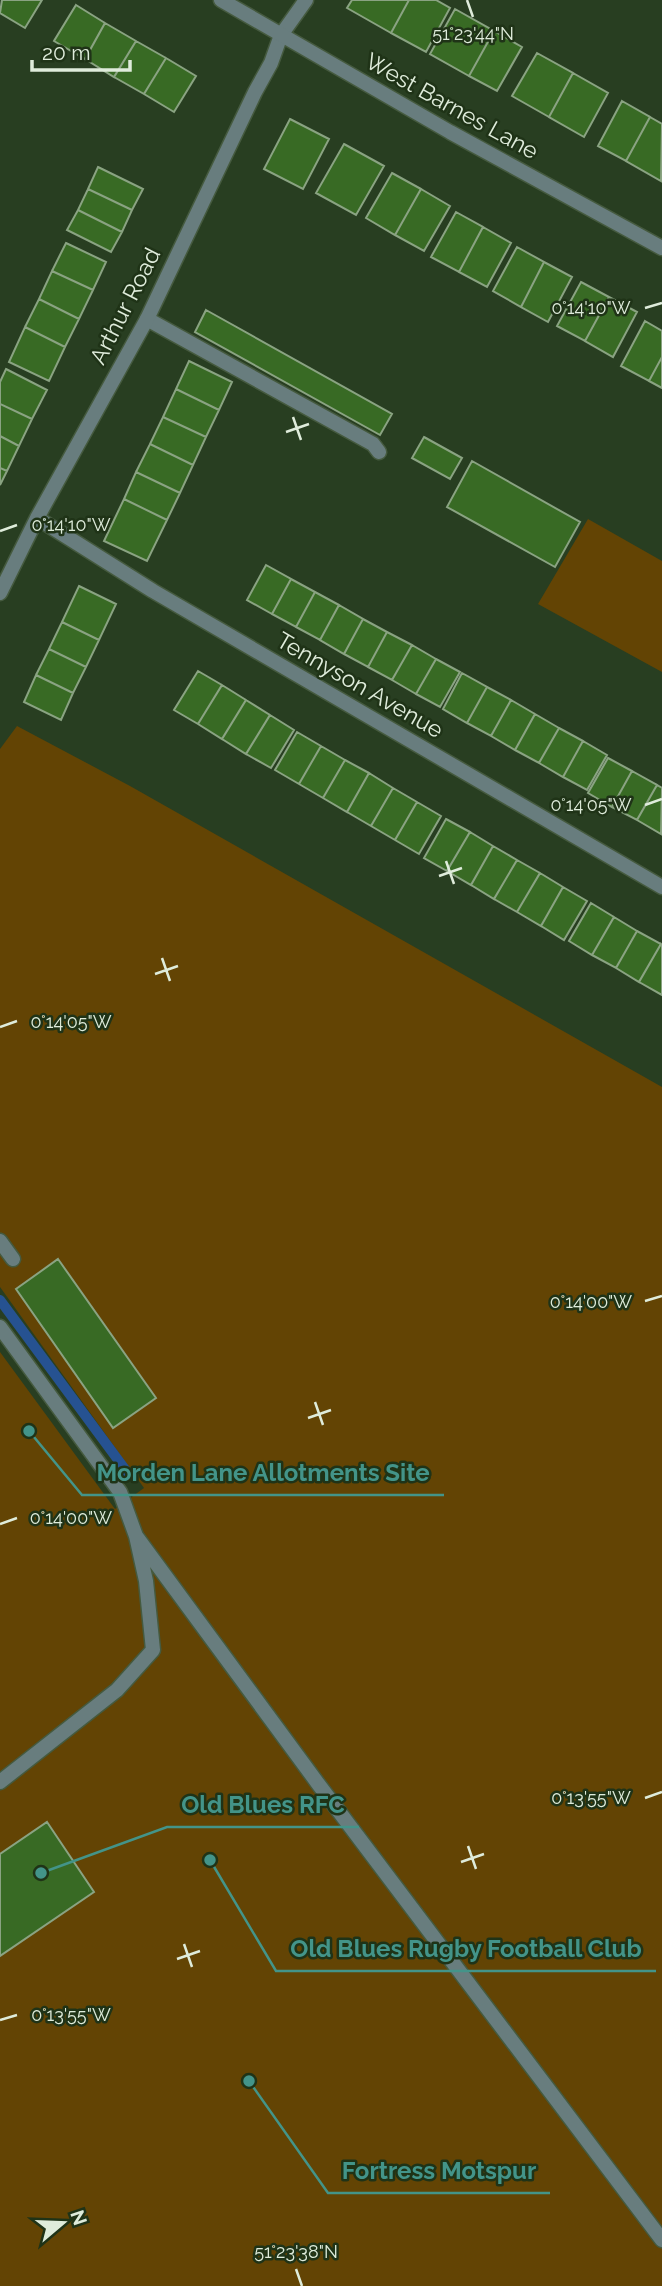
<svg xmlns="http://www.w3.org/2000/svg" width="662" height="2286" font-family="Raleway,sans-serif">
<rect width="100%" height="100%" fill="#283e21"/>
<path fill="#634404" d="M588 519 662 561V672L538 604Z
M17 726 130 786 662 1087V2286H0V1352L115 1509 144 1488 0 1287V749Z"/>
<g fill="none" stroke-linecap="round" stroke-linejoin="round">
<path stroke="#265291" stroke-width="10" d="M0 1300 127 1472"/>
</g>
<path fill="#386a24" stroke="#8aa382" stroke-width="2" d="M2 0H42L25 28 0 13Z
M352 0H409L391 33 347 8Z
M409 0H436L450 8 426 52 391 33Z
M76 5 105 23 85 59 54 41Z
M455 9 494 31 469 76 430 54Z
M105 23 136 41 114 77 85 59Z
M494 31 522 47 497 91 469 76Z
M136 41 166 58 144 94 114 77Z
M537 53 573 73 549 117 512 96Z
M166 58 196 76 174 112 144 94Z
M573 73 608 93 584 137 549 117Z
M622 101 650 117 626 161 598 146Z
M650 117 662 124 661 181 626 161Z
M290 119 329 139 303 189 264 169Z
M344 144 384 166 356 215 316 193Z
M98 167 143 189 132 210 88 189Z
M392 173 421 189 395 235 366 218Z
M88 189 132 210 122 232 78 210Z
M421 189 450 206 424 251 395 235Z
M78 210 122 232 111 252 67 230Z
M456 212 483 227 459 272 431 257Z
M483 227 511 243 487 287 459 272Z
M66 243 106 262 93 290 52 271Z
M517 247 544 262 521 307 493 291Z
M544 262 572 277 548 322 521 307Z
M52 271 93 290 79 319 39 299Z
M581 282 609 297 585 341 557 326Z
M609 297 637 312 613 357 585 341Z
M39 299 79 319 65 347 25 327Z
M206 310 392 414 380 435 195 332Z
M645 321 662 331V357L649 381 621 366Z
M25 327 65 347 49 381 9 362Z
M662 357V388L649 381Z
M189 361 232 382 219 410 176 389Z
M6 369 47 390 32 419 0 404V382Z
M176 389 219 410 206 437 163 417Z
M0 404 32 419 19 446 0 436Z
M163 417 206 437 193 465 150 444Z
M0 436 19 446 7 471 0 468Z
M424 437 462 458 450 479 412 458Z
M150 444 193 465 180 493 136 472Z
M472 461 580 522 555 567 447 507Z
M0 468 7 471 0 485Z
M136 472 180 493 167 520 124 499Z
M124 499 167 520 147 561 104 541Z
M266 565 291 579 272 614 247 600Z
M291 579 315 592 296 627 272 614Z
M79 586 116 604 99 640 62 622Z
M315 592 339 605 320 640 296 627Z
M339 605 363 619 344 654 320 640Z
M363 619 387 632 368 667 344 654Z
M62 622 99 640 86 667 49 649Z
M387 632 412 645 392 680 368 667Z
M412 645 436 659 416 694 392 680Z
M49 649 86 667 73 693 36 675Z
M436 659 460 672 440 707 416 694Z
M198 671 222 685 198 724 174 710Z
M462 673 487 687 467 723 443 709Z
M36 675 73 693 61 720 24 702Z
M222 685 246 700 222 739 198 724Z
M487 687 511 700 491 736 467 723Z
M246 700 270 715 246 754 222 739Z
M511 700 535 714 515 750 491 736Z
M535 714 559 728 539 763 515 750Z
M270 715 294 730 271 768 246 754Z
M559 728 583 741 563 777 539 763Z
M297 732 321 746 299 784 275 770Z
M583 741 607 755 587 790 563 777Z
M321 746 345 760 323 798 299 784Z
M608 758 632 771 612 807 588 793Z
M345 760 369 773 347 812 323 798Z
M632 771 657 785 637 820 612 807Z
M369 773 393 788 371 826 347 812Z
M657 785 662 788 661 834 637 820Z
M393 788 417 802 395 840 371 826Z
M417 802 441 816 419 854 395 840Z
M446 819 470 832 447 871 424 858Z
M470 832 493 846 471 885 447 871Z
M493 846 517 860 494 899 471 885Z
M517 860 540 873 517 912 494 899Z
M540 873 563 887 541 926 517 912Z
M563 887 587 901 564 940 541 926Z
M591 903 614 917 592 955 569 941Z
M614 917 637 931 616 968 592 955Z
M637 931 661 944 639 982 616 968Z
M661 944 662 945V995L639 982Z
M58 1259 156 1398 113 1428 16 1289Z
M47 1822 94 1892 0 1956V1854Z"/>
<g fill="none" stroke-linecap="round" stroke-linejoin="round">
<g stroke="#455a3f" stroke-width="17">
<path id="service" d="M147 319 373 444 379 452
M0 1241 13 1259
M0 1327 120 1492 136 1536 146 1581 153 1650 117 1690 0 1782
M136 1536 319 1785 662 2240"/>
</g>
<g stroke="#455a3f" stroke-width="17">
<path id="minor" d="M37 518 153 591 662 887
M0 593 37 518 147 319 255 92 271 63 281 35 306 0"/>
</g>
<g stroke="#455a3f" stroke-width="17">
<path id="tertiary" d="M221 0 450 132 662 248"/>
</g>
<use href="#service" stroke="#687d7e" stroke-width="14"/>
<use href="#minor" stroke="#687d7e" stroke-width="14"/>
<use href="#tertiary" stroke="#687d7e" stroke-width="14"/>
</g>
<path fill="none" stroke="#dfecdb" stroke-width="2.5" d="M467 0 473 17M645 308 662 303M293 417 301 440M286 432 309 424M0 531 17 525M645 805 662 799M446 861 454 884M439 876 462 868M162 958 170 981M155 974 178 966M0 1027 17 1021M645 1301 662 1296M315 1402 323 1425M308 1418 331 1410M0 1524 17 1518M645 1798 662 1792M468 1846 476 1869M461 1862 484 1854M184 1944 192 1967M177 1959 200 1951M0 2020 17 2015M296 2269 302 2286"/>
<g text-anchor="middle" stroke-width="5" stroke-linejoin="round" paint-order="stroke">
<g font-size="23" fill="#dfecdb" stroke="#1f3317">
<text transform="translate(452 106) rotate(29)" y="8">West Barnes Lane</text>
<text transform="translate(125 306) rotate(-63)" y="8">Arthur Road</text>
<text transform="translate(360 685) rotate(30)" y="8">Tennyson Avenue</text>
</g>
</g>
<g font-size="18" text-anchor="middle" fill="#dfecdb" stroke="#1f3317" stroke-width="5" stroke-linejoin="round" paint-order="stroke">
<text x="473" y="40">51°23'44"N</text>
<text x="591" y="314">0°14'10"W</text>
<text x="71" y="531">0°14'10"W</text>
<text x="591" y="811">0°14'05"W</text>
<text x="71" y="1028">0°14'05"W</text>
<text x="591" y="1308">0°14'00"W</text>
<text x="71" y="1524">0°14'00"W</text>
<text x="591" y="1804">0°13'55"W</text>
<text x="71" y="2021">0°13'55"W</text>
<text x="296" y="2258">51°23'38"N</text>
</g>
<path fill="none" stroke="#439489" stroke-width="2.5" d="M29 1431L82 1495H444M41 1873L167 1827H359M210 1860L276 1971H656M249 2081L328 2193H550"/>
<g fill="#439489" stroke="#1f3317" stroke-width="2.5">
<circle cx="29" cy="1431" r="7"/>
<circle cx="41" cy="1873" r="7"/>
<circle cx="210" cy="1860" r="7"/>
<circle cx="249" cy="2081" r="7"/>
</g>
<g font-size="24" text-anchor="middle" font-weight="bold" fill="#439489" stroke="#1f3317" stroke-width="5" stroke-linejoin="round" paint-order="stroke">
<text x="263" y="1481">Morden Lane Allotments Site</text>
<text x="263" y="1813">Old Blues RFC</text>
<text x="466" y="1957">Old Blues Rugby Football Club</text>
<text x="439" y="2179">Fortress Motspur</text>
</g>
<g transform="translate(63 2223) rotate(71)" stroke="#1f3317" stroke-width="5" paint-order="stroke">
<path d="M0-5L12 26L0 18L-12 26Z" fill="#dfecdb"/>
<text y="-10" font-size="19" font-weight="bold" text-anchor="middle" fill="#dfecdb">N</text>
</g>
<path d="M32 60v10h98v-10" fill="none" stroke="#dfecdb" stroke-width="3.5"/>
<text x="42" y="60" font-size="21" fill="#dfecdb" stroke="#1f3317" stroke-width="5" paint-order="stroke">20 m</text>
</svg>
